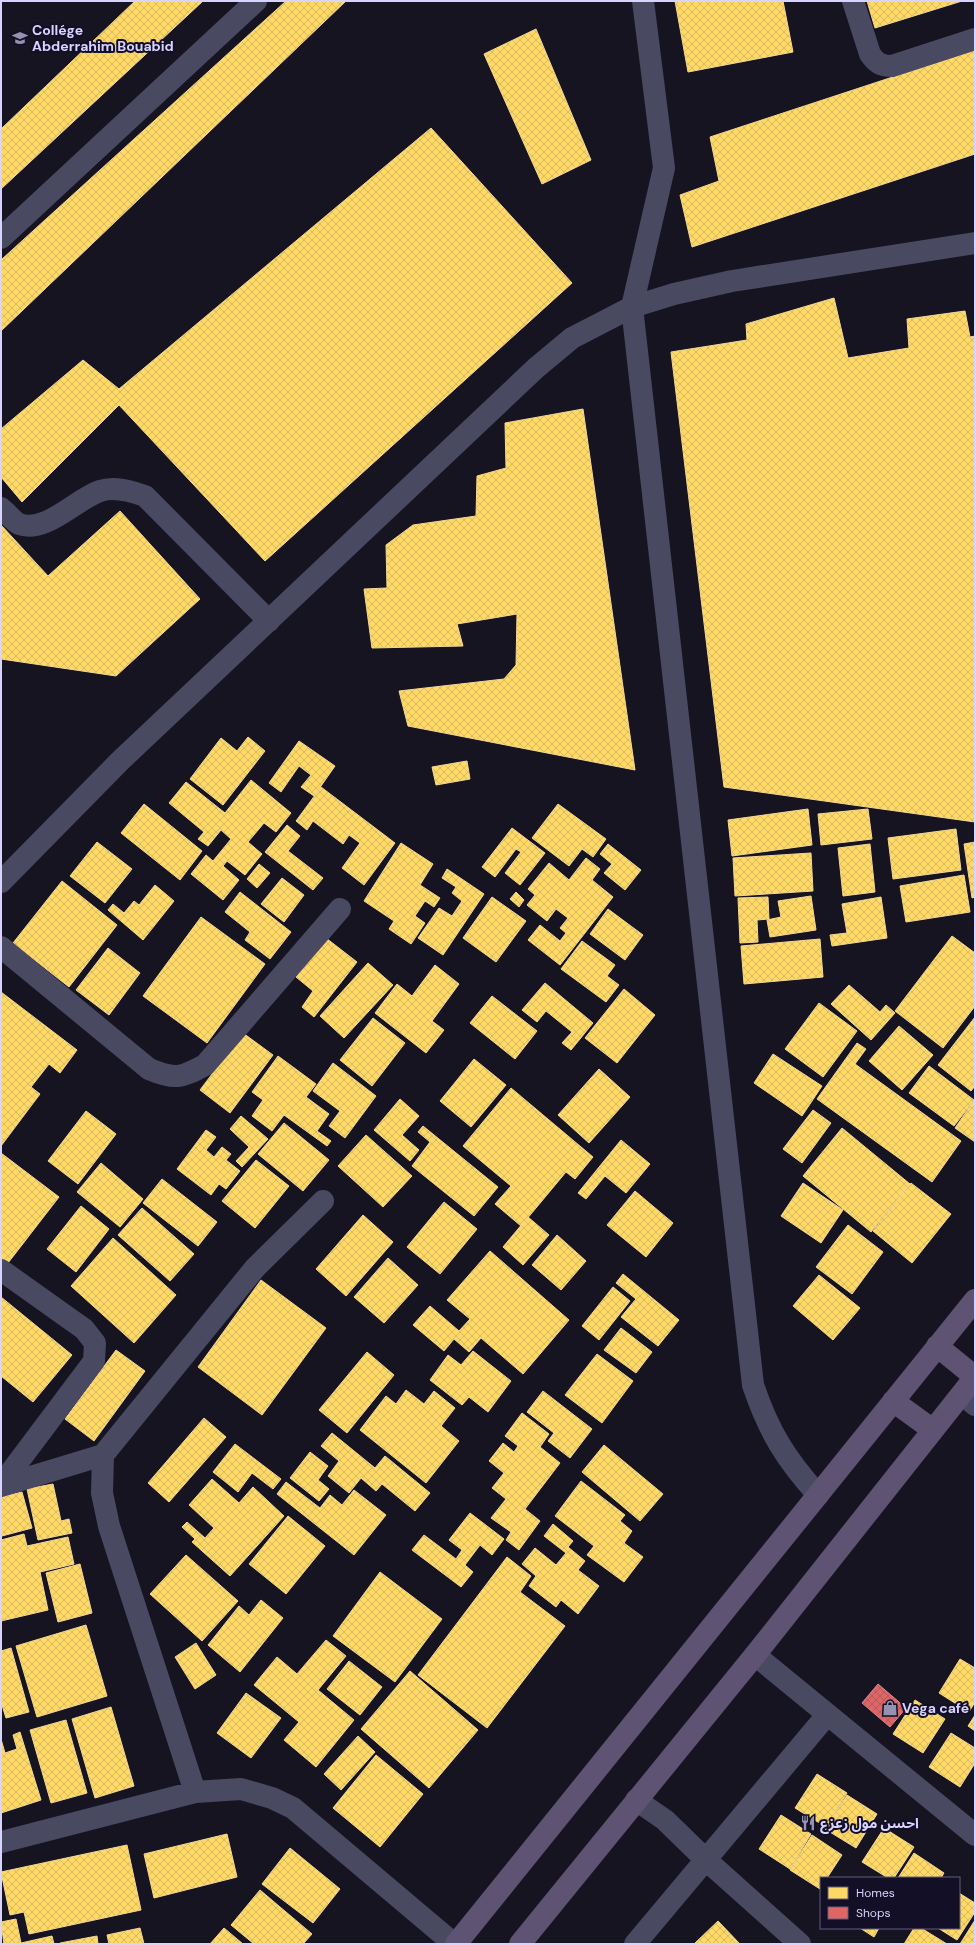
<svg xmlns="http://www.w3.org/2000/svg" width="976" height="1945" font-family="'DM Sans','Noto Sans Arabic',sans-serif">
<defs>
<pattern id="homes-cross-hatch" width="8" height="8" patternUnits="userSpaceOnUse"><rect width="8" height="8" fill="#ffd966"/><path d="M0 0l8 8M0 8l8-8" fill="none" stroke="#d9ba61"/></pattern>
<pattern id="shops-cross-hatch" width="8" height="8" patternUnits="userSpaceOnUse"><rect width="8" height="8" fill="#e06666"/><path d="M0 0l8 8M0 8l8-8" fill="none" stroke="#b05b5e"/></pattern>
</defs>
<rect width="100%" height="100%" fill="#161421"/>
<path fill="url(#homes-cross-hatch)" stroke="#f4d894" d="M135 1H203L1 189V129Z
M286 1H346L1 331V260Z
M675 1H783L793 52 688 72Z
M867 1H962L875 28Z
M536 29 591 160 542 184 484 54Z
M975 50V154L692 247 680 195 719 181 710 137Z
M431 128 572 283 265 561 119 405 22 502 1 477V429L83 360 119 389Z
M834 298 848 358 909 348 907 319 965 311 970 337 975 336V822L724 787 671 352 747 340 746 324Z
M583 409 635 770 408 726 399 691 504 679 516 665 517 614 457 624 463 646 372 648 364 589 387 588 386 545 413 525 476 516 477 476 506 468 505 423Z
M120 511 200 599 116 676 1 659V525L48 576Z
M248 737 265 751 223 805 190 779 221 738 237 751Z
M299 741 335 766 314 796 301 787 311 775 299 766 281 792 269 783Z
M467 761 470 779 436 785 432 767Z
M251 780 291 813 276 832 264 823 248 842 262 854 245 875 227 861 223 866 239 880 223 900 191 874 206 855 213 861 231 839 221 830 208 846 198 839 204 832 169 803 186 782 225 813Z
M321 787 395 843 364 885 342 868 360 843 349 835 343 844 313 821 307 830 296 821Z
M144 804 202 851 180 880 121 833Z
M558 804 606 839 593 857 582 849 569 866 532 838Z
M808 809 812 845 732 856 728 820Z
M868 809 872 839 821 845 818 814Z
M287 825 300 836 288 851 323 878 313 890 265 852Z
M512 828 545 853 520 885 505 873 521 852 516 849 495 877 482 867Z
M956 829 961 870 893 879 888 838Z
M97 842 132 869 105 903 70 876Z
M975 842V897L972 898 964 844Z
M401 843 433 864 420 885 440 898 434 907 425 901 415 916 425 923 411 944 389 929 394 921 364 901Z
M608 844 641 870 625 890 604 873 612 864 600 854Z
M870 844 875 892 843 896 838 848Z
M811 853 813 891 735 896 733 858Z
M586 858 600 869 592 880 613 897 560 965 528 940 540 925 560 941 566 933 560 928 568 918 556 909 547 921 527 905 535 895 528 889 549 863 569 880Z
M259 864 270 873 257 888 247 879Z
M447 869 484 894 443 955 418 938 439 908 452 916 462 901 452 893 456 887 442 878Z
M964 875 970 912 906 922 900 886Z
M282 878 304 895 284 922 261 904Z
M62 881 117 925 69 987 13 943Z
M155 885 174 901 143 940 108 910 113 904 124 913 134 901 139 905Z
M240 892 291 932 270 959 245 940 250 932 225 912Z
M516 892 524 900 519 907 510 899Z
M811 896 816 930 770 937 767 920 781 917 778 901Z
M492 897 526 921 496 962 463 938Z
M768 897 769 919 757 920 758 942 740 943 738 898Z
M881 897 887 938 832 946 830 935 847 933 842 904Z
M608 909 643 935 625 960 590 934Z
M201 917 265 964 207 1043 143 996Z
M952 936 975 953V1006L943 1048 895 1011Z
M326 938 357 962 314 1017 302 1007 313 991 296 977Z
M820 939 823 977 744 984 741 946Z
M582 941 615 965 607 976 619 985 606 1002 561 969Z
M108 948 140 973 109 1015 76 990Z
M368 963 393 985 344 1038 320 1016Z
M435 965 459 984 432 1021 444 1030 426 1053 375 1013 397 984 412 996Z
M545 983 593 1023 571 1050 562 1043 572 1032 546 1011 537 1022 522 1010Z
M849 985 880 1012 886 1005 895 1013 871 1040 831 1004Z
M624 989 655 1015 617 1063 585 1038Z
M1 992 77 1050 60 1073 49 1064 31 1087 40 1094 1 1146Z
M492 996 537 1031 515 1059 470 1023Z
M819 1003 857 1031 823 1077 785 1049Z
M975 1017V1086L971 1091 938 1065Z
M373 1018 405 1043 372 1086 340 1060Z
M899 1026 933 1055 902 1090 869 1061Z
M243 1033 273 1055 230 1113 200 1090Z
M857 1043 866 1049 855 1064 961 1141 932 1182 817 1099Z
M773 1054 822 1086 802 1116 754 1083Z
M278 1056 316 1084 306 1097 329 1114 317 1131 331 1141 327 1146 284 1115 272 1131 252 1116 263 1100 252 1092Z
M474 1059 506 1085 471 1127 440 1101Z
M333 1063 376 1096 345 1138 329 1126 340 1111 313 1091Z
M929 1066 974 1100 954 1126 909 1093Z
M599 1069 630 1097 589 1143 558 1115Z
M511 1088 593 1157 575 1179 566 1172 521 1226 495 1204 511 1186 463 1146Z
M400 1099 419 1116 402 1135 419 1150 410 1161 374 1130Z
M975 1099V1142L955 1128Z
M813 1110 831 1123 802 1163 783 1149Z
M86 1111 116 1134 78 1184 48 1161Z
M241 1116 268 1139 242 1167 236 1161 249 1147 230 1129Z
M284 1123 329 1160 303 1191 258 1154Z
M423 1126 498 1187 474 1216 412 1166 430 1142 418 1132Z
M842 1128 910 1184 871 1232 803 1176Z
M206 1130 216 1137 206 1150 214 1157 222 1147 231 1154 226 1160 240 1171 226 1189 219 1184 211 1195 177 1169Z
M366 1135 412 1176 383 1207 338 1166Z
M621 1140 650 1164 626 1193 605 1176 586 1199 578 1193Z
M1 1153 59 1197 8 1263 1 1258Z
M256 1160 289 1186 255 1228 222 1201Z
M101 1163 143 1199 120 1227 77 1192Z
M162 1179 217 1222 198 1246 143 1203Z
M803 1183 843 1210 821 1243 781 1216Z
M911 1183 951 1214 912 1263 873 1231Z
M635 1191 673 1223 646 1257 607 1225Z
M444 1202 477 1229 440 1274 407 1247Z
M81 1206 109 1229 76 1272 47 1249Z
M142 1208 194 1254 170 1281 118 1235Z
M363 1215 393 1242 346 1296 316 1269Z
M528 1217 549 1235 523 1265 503 1247Z
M848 1225 883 1252 852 1294 816 1267Z
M557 1235 586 1261 561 1290 532 1265Z
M113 1238 176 1295 134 1343 71 1286Z
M490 1251 569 1320 523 1374 481 1338 469 1352 454 1339 444 1351 413 1325 430 1306 459 1331 470 1319 447 1300Z
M388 1258 418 1285 384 1323 354 1297Z
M623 1274 679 1320 658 1346 621 1317 636 1299 616 1283Z
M819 1275 860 1308 833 1340 793 1306Z
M261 1280 326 1328 262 1415 198 1367Z
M613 1287 630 1301 599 1340 582 1326Z
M1 1297 72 1355 33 1402 1 1376Z
M621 1328 652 1352 636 1373 604 1350Z
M116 1350 145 1371 94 1441 65 1419Z
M473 1351 511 1381 488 1412 469 1397 462 1405 430 1380 448 1355 461 1365Z
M367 1352 394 1375 347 1433 319 1410Z
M597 1354 633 1381 602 1423 565 1395Z
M406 1390 424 1404 434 1391 455 1408 441 1426 459 1441 426 1483 360 1430 386 1396 396 1404Z
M543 1391 592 1429 570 1458 548 1441 554 1433 527 1412Z
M522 1413 549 1434 540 1447 560 1463 525 1509 540 1521 519 1550 506 1540 511 1532 491 1518 506 1499 492 1488 504 1473 489 1461 503 1443 514 1452 518 1446 505 1436Z
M204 1418 226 1437 169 1502 148 1483Z
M332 1433 375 1468 385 1456 430 1493 415 1511 382 1484 376 1491 361 1478 349 1493 328 1476 339 1461 321 1446Z
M235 1444 281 1479 273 1489 252 1473 238 1492 213 1472Z
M604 1445 663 1494 640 1521 582 1472Z
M310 1452 328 1466 318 1480 329 1489 319 1501 290 1478Z
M212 1479 239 1503 253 1487 284 1516 230 1576 192 1542 195 1539 182 1527 187 1522 205 1538 214 1528 189 1505Z
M581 1481 625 1515 620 1521 632 1531 624 1543 643 1557 624 1582 587 1555 594 1546 555 1516Z
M286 1482 320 1508 330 1495 342 1505 354 1490 386 1515 354 1555 277 1494Z
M53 1484 61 1521 69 1519 72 1533 38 1540 27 1489Z
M22 1492 32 1528 2 1536 1 1497Z
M470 1513 504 1539 492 1555 480 1545 465 1565 473 1572 461 1587 412 1550 424 1535 456 1559 462 1550 449 1540Z
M288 1516 325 1546 286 1594 249 1564Z
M553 1524 573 1541 568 1547 585 1561 578 1570 599 1586 578 1614 561 1600 556 1607 529 1586 536 1576 522 1564 535 1548 556 1565 566 1553 544 1536Z
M24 1534 27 1546 68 1537 74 1564 40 1572 48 1610 1 1621V1540Z
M186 1555 238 1601 202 1641 150 1594Z
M507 1557 531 1576 520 1592 565 1626 487 1728 418 1675Z
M80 1564 92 1613 58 1622 46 1573Z
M380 1572 442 1619 395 1682 333 1636Z
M261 1600 283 1618 240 1672 208 1645 239 1606 249 1615Z
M86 1625 107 1696 37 1717 16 1646Z
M326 1640 346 1656 318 1690 354 1720 316 1767 284 1740 299 1722 254 1685 277 1657 297 1674Z
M196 1643 216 1675 195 1689 175 1657Z
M11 1648 29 1712 6 1718 1 1702V1651Z
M960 1659 975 1668V1702L969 1712 939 1693Z
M349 1661 382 1687 360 1715 327 1689Z
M410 1671 478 1730 429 1788 361 1729Z
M246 1693 281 1718 251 1758 217 1733Z
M915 1700 945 1719 923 1753 893 1734Z
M111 1707 134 1786 95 1798 72 1719Z
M975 1715V1731L968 1726Z
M66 1720 87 1793 51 1803 30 1730Z
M20 1732 41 1800 1 1813V1739L5 1753 17 1749 13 1735Z
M951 1733 975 1748V1763L960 1787 929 1767Z
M358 1736 375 1752 341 1790 324 1774Z
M376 1755 423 1794 380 1847 333 1808Z
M817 1774 847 1793 826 1827 795 1808Z
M847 1795 877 1814 856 1848 825 1829Z
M781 1815 811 1834 790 1869 759 1849Z
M884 1828 914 1847 894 1878H888L862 1862Z
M227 1834 237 1877 154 1898 144 1854Z
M812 1835 842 1855 827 1878H821L820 1889 790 1870Z
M127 1845 141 1910 29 1934 24 1912 10 1915 1 1872Z
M290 1848 340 1889 313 1923 262 1884Z
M914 1853 944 1873 941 1878H898Z
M260 1890 312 1934 303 1944H254L231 1925Z
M959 1893 975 1903V1912L957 1940 938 1928H959Z
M16 1919 21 1943 52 1936 54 1944H4L1 1922Z
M975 1920V1944H960Z
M718 1921 740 1944H694Z
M140 1928 144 1944H109L107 1935Z
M224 1928 243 1944H210Z
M860 1928H879L874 1937Z
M914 1928H921L947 1944H904Z
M97 1936 98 1944H60V1943Z"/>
<path fill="url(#shops-cross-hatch)" stroke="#de8794" d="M878 1684 906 1708 890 1727 862 1703Z"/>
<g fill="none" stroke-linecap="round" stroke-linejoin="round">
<path stroke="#4a4962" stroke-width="22" d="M643 1 664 168 632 307 753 1385C769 1432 785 1458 818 1495
M853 1 870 54C876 63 881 66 892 66L975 39
M1 238 256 1
M1 508C6 512 13 521 19 524 46 534 76 499 100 491 114 486 131 491 145 496L269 621
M1 882 120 761 536 368 572 338 632 307 674 294 732 281 975 243
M1 947 149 1069C175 1080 181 1078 205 1065L340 909
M1 1270 84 1329 95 1343 94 1361 1 1485
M962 1394 975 1405
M1 1486 103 1455
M755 1655 975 1835
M195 1792 109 1526 102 1493 103 1455 255 1268 323 1201
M636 1800 665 1820 705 1859 800 1944
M1 1842 195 1792 241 1789 272 1798 293 1808 454 1944
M635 1944 827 1715"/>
<path stroke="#5e5373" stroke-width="22" d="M937 1346 975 1377
M893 1401 933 1430
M456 1944 975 1300
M520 1944 755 1655 975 1377"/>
</g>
<defs>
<g id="university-bare" transform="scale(1.2)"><path d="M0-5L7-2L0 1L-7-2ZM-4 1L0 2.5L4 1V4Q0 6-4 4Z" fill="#9591b1" stroke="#130f26" stroke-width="2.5" paint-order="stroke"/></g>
<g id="shop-bare" transform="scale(1.2)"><path d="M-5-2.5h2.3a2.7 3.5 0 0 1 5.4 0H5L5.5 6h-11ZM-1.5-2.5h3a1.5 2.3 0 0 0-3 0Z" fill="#9591b1" stroke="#130f26" stroke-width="2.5" paint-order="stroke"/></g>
<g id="restaurant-bare" transform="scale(1.2)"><path d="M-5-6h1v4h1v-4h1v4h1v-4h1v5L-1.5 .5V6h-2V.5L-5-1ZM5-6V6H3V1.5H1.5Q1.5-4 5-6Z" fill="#9591b1" stroke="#130f26" stroke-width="2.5" paint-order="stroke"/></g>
</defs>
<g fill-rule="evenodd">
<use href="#university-bare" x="20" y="38"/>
<use href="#shop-bare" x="890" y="1708"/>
<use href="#restaurant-bare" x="808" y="1823"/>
</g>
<g text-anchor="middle" stroke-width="4" stroke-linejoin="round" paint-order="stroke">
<g font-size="14" font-weight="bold" fill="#d9d4ff" stroke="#130f26" text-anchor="start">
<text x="32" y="35">Collége<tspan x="32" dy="16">Abderrahim Bouabid</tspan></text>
<text x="902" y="1713">Vega café</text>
<text x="820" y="1828">احسن مول زعزع</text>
</g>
</g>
<rect width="976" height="1945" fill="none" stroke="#d9d4ff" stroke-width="4"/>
<rect x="820" y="1877" width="140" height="52" fill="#130f26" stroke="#625e7d"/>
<rect x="828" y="1887" width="20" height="12" fill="#ffd966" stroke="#625e7d"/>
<text x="856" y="1897" font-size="12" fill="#d9d4ff">Homes</text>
<rect x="828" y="1907" width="20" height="12" fill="#e06666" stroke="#625e7d"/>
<text x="856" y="1917" font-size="12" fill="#d9d4ff">Shops</text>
</svg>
